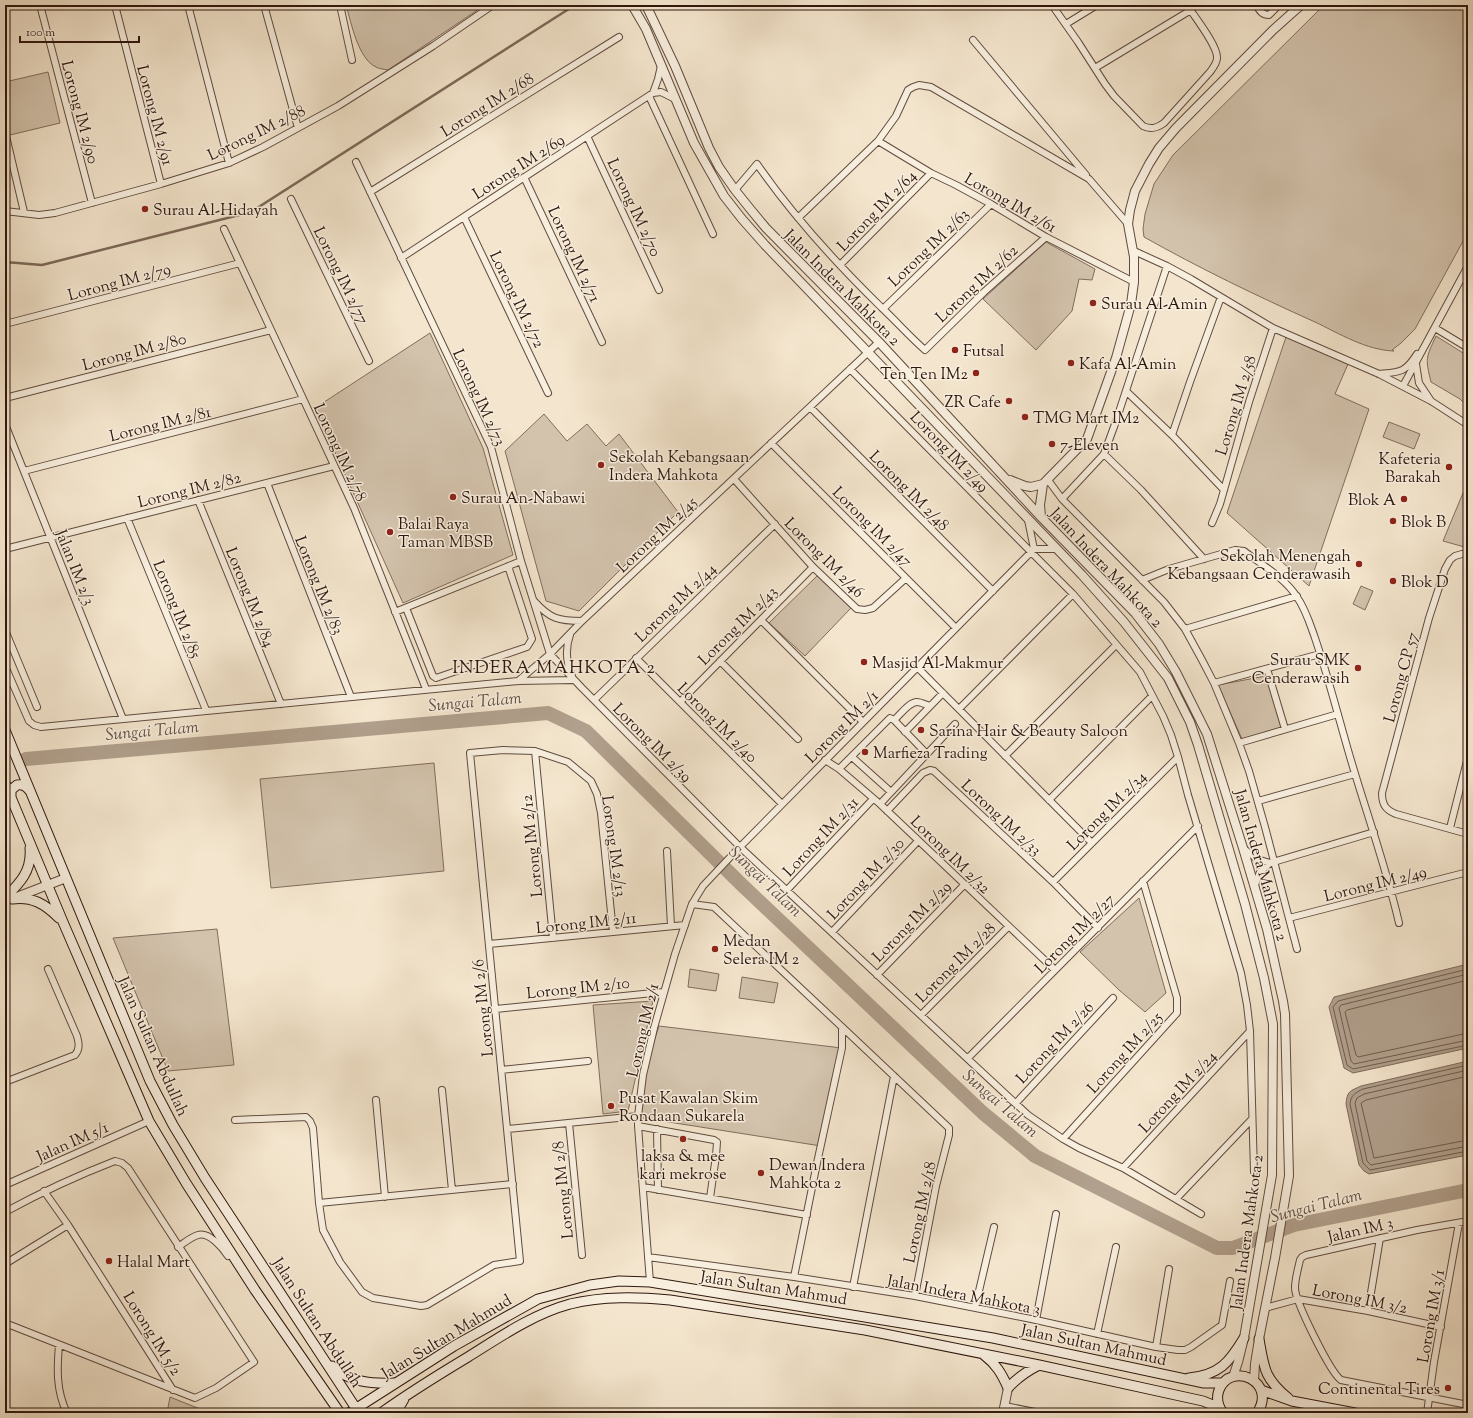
<svg xmlns="http://www.w3.org/2000/svg" width="1473" height="1418" font-family="'Sorts Mill Goudy',serif">
<rect width="100%" height="100%" fill="#f4e6ce"/>
<filter id="stains"><feTurbulence type="fractalNoise" baseFrequency=".005" numOctaves="4"/><feColorMatrix values="0 0 0 0 .2 0 0 0 0 .09 0 0 0 0 .02 0 0 0 .5 -.17"/></filter>
<radialGradient id="worn" r=".72"><stop offset=".6" stop-color="#630" stop-opacity="0"/><stop offset="1" stop-color="#630" stop-opacity=".3"/></radialGradient>
<path fill="#d3c3ad" stroke="#816d5e" d="M346 5H482L476 11 388 70C384 69 379 69 376 67 358 59 351 22 346 5Z
M1324 5H1468V232L1415 329 1401 343 1392 350 1394 351C1366 350 1340 334 1315 322 1257 296 1199 268 1144 237L1143 229 1145 214 1154 184 1173 155Z
M48 72 60 123 10 135 5 117V82Z
M1046 242 1095 269 1092 280 1079 279 1072 311 1036 350 983 299Z
M430 333 483 448 513 555 403 603 315 408Z
M1287 334 1348 364 1335 394 1369 409 1309 586 1227 513Z
M1436 336 1468 356V407L1460 399 1431 382C1425 358 1426 358 1436 336Z
M544 414 567 441 587 424 606 446 619 434 678 512 579 611 546 601 505 451Z
M1389 422 1420 434 1414 449 1383 437Z
M1468 481V548L1443 541Z
M818 575 851 608 805 656 769 623Z
M1361 586 1373 591 1365 610 1353 604Z
M1271 675 1286 726 1242 739 1218 685Z
M434 763 444 871 271 888 260 779Z
M1139 898 1166 993 1145 1012 1119 990 1080 952Z
M217 929 234 1065 168 1071 113 938Z
M690 969 719 974 716 991 688 987Z
M742 977 778 983 774 1003 739 998Z
M653 1001 628 1111 603 1114 593 1005Z
M659 1026 842 1048 821 1146 637 1117 643 1075Z
M170 1397 210 1413H167Z"/>
<path fill="#b1a08d" stroke="#7d695a" d="M1468 964V1048L1353 1073 1344 1068 1329 1007 1334 997Z
M1468 1061V1155L1369 1174 1364 1171 1359 1165 1346 1104C1347 1091 1350 1091 1361 1086Z"/>
<g fill="none" stroke-linecap="round" stroke-linejoin="round">
<path stroke="#705c4e" stroke-width="1" d="M1468 969 1338 1001 1333 1007 1347 1065 1353 1069 1468 1045
M1468 974 1341 1005 1339 1008 1351 1061 1354 1064 1468 1040
M1468 980 1347 1010 1345 1012 1356 1055 1358 1057 1468 1033
M1468 1065 1363 1089C1355 1093 1351 1095 1350 1104L1363 1163 1370 1170 1468 1151
M1468 1070 1364 1094 1357 1098 1355 1103 1367 1161 1371 1165 1468 1146
M1468 1076 1366 1100 1361 1103 1374 1158 1468 1140"/>
<path stroke="#7d695a" stroke-width="2.5" d="M5 262 42 265 251 212 575 5"/>
<path stroke="#b1a08d" stroke-width="14" d="M26 759 548 713 586 731 741 884 983 1113 1035 1156 1217 1248H1233L1294 1225 1468 1190"/>
<g stroke="#604b3e" stroke-width="8">
<path id="minor" d="M40 5 92 203
M115 5 161 184
M188 5 229 163
M264 5 298 128
M340 5 352 60
M1052 5 1078 42 1105 84 1114 96 1143 126C1151 130 1157 128 1164 123L1210 72C1213 68 1217 63 1217 58 1218 46 1194 16 1187 5
M1256 5C1260 11 1262 15 1269 15L1279 5
M1066 24 1097 5
M973 40 1086 175
M1095 68 1191 10
M653 93 658 79 661 66
M649 96 713 234
M5 132 24 212
M587 136 659 290
M878 141 931 173 956 185 991 204 1046 237 1134 282
M356 162 491 447 521 561 550 654 582 688 740 847 1028 1115 1063 1139 1079 1148 1123 1168 1201 1214
M524 177 602 342
M735 190 757 164C793 216 836 263 881 307 896 321 910 337 925 350L984 292 1046 237
M370 192 619 37
M291 199 369 361
M5 211 39 215 55 213 161 184 229 163 263 147 338 106 433 46 493 5
M464 217 548 393
M798 218 878 141 896 116 908 90 913 87 919 85 931 87 1089 179 1128 224
M224 229 354 508 426 689
M1134 251 1167 266 1191 279 1273 328 1379 374 1431 401 1468 425
M401 258 653 93 661 92 675 99
M840 265 931 173
M883 309 991 204
M5 324 240 263
M1435 328 1468 348
M1416 364 1419 383 1431 401
M850 369 1031 552 1073 594 1140 672 1163 716 1171 735 1178 757 1188 795 1241 973 1247 1005 1250 1031 1254 1172
M1379 374C1400 372 1405 373 1417 354
M1403 386 1468 266
M1126 391 1172 435 1224 490
M5 398 271 330
M810 407 993 591
M5 424 123 719
M1172 435 1190 382 1221 297
M771 443 956 628
M1104 454 1141 490 1204 559
M24 471 303 399
M734 479 813 567 857 609 865 610 873 608 906 578
M1048 480 1062 499 1164 602 1185 629 1202 660 1214 683 1239 743 1249 771 1265 827 1297 949
M267 483 351 697
M1062 499 1104 454 1115 424 1167 266
M198 500 281 704
M127 518 206 710
M1028 520 1034 549
M1212 523 1220 504 1249 402 1273 328
M5 549 334 466
M1468 554H1462L1455 556 1450 560 1445 569 1429 618 1382 793C1382 805 1386 810 1396 814L1468 834
M1142 580 1169 569 1235 550 1244 551C1262 565 1285 578 1297 597 1306 610 1310 624 1315 638 1327 673 1336 708 1346 743 1363 804 1385 862 1399 923
M534 601C550 619 559 621 582 621
M406 608 433 676 436 678 527 647 532 639 508 566
M395 612 521 561
M761 620 863 722
M1185 629 1297 596
M5 630 37 707
M570 635C565 649 566 662 572 676
M636 658 782 804
M720 661 798 739
M5 666 29 721 34 725 41 727 518 681 573 680
M917 667 1092 843
M1267 669 1285 729
M518 681 550 654 582 621 879 342
M1214 683 1320 654
M594 700 775 524
M680 702 813 567
M959 709 1073 594
M894 720C900 715 909 702 917 702 921 702 926 705 930 706
M905 732 943 693
M1239 743 1338 714
M535 751 553 938
M1005 756 1116 645
M852 757 891 792
M825 760 839 769 880 804 1055 970
M839 769 890 718 894 720 927 754
M1049 800 1152 696
M1258 801 1355 774
M880 804 955 724
M887 811 923 773 930 770 934 771 1053 882 1098 928
M1450 828 1468 757
M1243 848 1257 859 1270 863 1374 832
M667 851 671 926
M1053 882 1178 757
M1255 885 1260 872 1270 863
M787 890 873 799
M692 904 714 907 842 1027
M1289 918 1468 872
M832 932 918 841
M489 944 685 925
M877 975 964 885
M496 1009 663 992
M921 1015 1008 927
M968 1058 1198 826
M501 1070 588 1061
M5 1082 75 1055C80 1049 79 1043 77 1036L48 969
M442 1090 452 1190
M376 1100 385 1197
M1016 1103 1113 998
M235 1120 306 1117 310 1121 313 1128 319 1203 323 1230 340 1262 362 1292 373 1298 421 1306 427 1305 494 1265 520 1261 470 753 503 750 535 751 568 762 591 781 597 794 601 813 613 932
M569 1123 582 1255
M638 1126 714 1140 717 1142 716 1156 710 1198
M507 1129 638 1116
M657 1129 658 1190
M1063 1139 1177 1013V998L1143 881
M1123 1168 1250 1031
M5 1185 149 1121
M643 1187 807 1215
M44 1191 68 1225 173 1390
M1176 1199 1252 1119
M319 1203 513 1184
M5 1212C42 1192 76 1176 115 1161L122 1163 128 1168 254 1362 216 1388 195 1398 5 1323
M1468 1221 1417 1230 1306 1255 1302 1257 1300 1260C1298 1269 1295 1279 1295 1288 1295 1301 1330 1372 1341 1380L1468 1405
M178 1247C184 1243 191 1237 198 1235 209 1232 222 1247 228 1256
M648 1257 794 1277 915 1296 1036 1320 1156 1347 1178 1350H1185L1191 1347 1222 1325 1230 1281
M5 1264 68 1225
M794 1277 817 1163 842 1048V1027L949 1128V1135L936 1186 915 1296
M650 1282 638 1126V1116L643 1075 654 1028 675 954 692 904 703 886 735 852 1034 549H1056
M853 1287 894 1076
M975 1308 994 1227
M1265 1308 1298 1299 1368 1311 1441 1327
M1368 1311 1380 1238
M1036 1320 1056 1214
M1097 1334 1116 1247
M59 1345C57 1368 56 1391 67 1413
M1156 1347 1169 1269
M1005 1406 1040 1413
M1427 1413 1434 1362 1459 1223"/>
</g>
<g stroke="#604b3e" stroke-width="10">
<path id="tertiary" d="M632 5 646 29 694 143 724 196 742 219 765 245 1082 575 1124 622 1168 678 1190 722 1198 745 1245 904 1264 978 1273 1024 1272 1175 1244 1338 1238 1362 1233 1377
M646 5 675 66 709 148 719 167 735 190 751 210 766 228 879 342 1041 517 1135 613 1159 644 1176 672 1207 734 1243 848 1267 929 1283 1001 1285 1014 1289 1176 1275 1258 1259 1339 1255 1364 1254 1381
M1010 480 1025 486 1031 487 1043 484 1087 439 1116 358 1131 304 1134 282V257L1128 224 1130 210 1135 191 1149 164 1159 148 1176 128 1273 30 1301 5
M1041 516 1040 505 1043 484
M14 898 66 878
M1003 1413 1008 1388"/>
</g>
<g stroke="#2f170e" stroke-width="11">
<path id="secondary" d="M5 730 150 1081 173 1125 205 1178 359 1413
M5 783 63 922 149 1121 186 1183 255 1290 340 1413
M11 798V790L17 785C23 784 26 786 30 791
M5 898C20 883 32 871 30 848
M12 899C32 896 45 904 59 918
M1259 1339C1264 1368 1264 1378 1288 1398
M984 1355C996 1364 1002 1374 1008 1388 1017 1378 1027 1371 1039 1365
M332 1366C349 1382 371 1384 394 1383
M1189 1378C1219 1375 1229 1363 1244 1338
M1261 1390 1292 1401 1355 1413
M349 1413 454 1346 538 1299 590 1285 619 1281 650 1282 993 1338 1204 1383H1223
M381 1413C409 1393 438 1375 468 1357 500 1337 533 1314 570 1304 604 1296 637 1297 670 1300L865 1330 1039 1365 1203 1401 1220 1408
M396 1413 404 1399
M1223 1413C1218 1406 1216 1398 1219 1390 1231 1360 1278 1382 1257 1413"/>
</g>
<use href="#minor" stroke="#f8efdf" stroke-width="6"/>
<use href="#tertiary" stroke="#f8efdf" stroke-width="8"/>
<use href="#secondary" stroke="#f8efdf" stroke-width="9"/>
</g>
<g fill="#8f2418" stroke="#f8efdf" stroke-width="1.5">
<circle cx="145" cy="209" r="4"/>
<circle cx="1093" cy="303" r="4"/>
<circle cx="955" cy="350" r="4"/>
<circle cx="1071" cy="363" r="4"/>
<circle cx="976" cy="373" r="4"/>
<circle cx="1009" cy="401" r="4"/>
<circle cx="1025" cy="417" r="4"/>
<circle cx="1052" cy="444" r="4"/>
<circle cx="601" cy="465" r="4"/>
<circle cx="1449" cy="467" r="4"/>
<circle cx="453" cy="497" r="4"/>
<circle cx="1404" cy="499" r="4"/>
<circle cx="1393" cy="521" r="4"/>
<circle cx="390" cy="532" r="4"/>
<circle cx="1359" cy="564" r="4"/>
<circle cx="1393" cy="581" r="4"/>
<circle cx="864" cy="662" r="4"/>
<circle cx="1358" cy="668" r="4"/>
<circle cx="921" cy="730" r="4"/>
<circle cx="865" cy="752" r="4"/>
<circle cx="715" cy="949" r="4"/>
<circle cx="611" cy="1106" r="4"/>
<circle cx="683" cy="1139" r="4"/>
<circle cx="761" cy="1173" r="4"/>
<circle cx="109" cy="1261" r="4"/>
<circle cx="1448" cy="1388" r="4"/>
</g>
<g text-anchor="middle" stroke-width="3" stroke-linejoin="round" paint-order="stroke">
<g font-size="16" fill="#2f170e" stroke="#f8efdf">
<text transform="translate(487 104) rotate(-32)" y="6">Lorong IM 2/68</text>
<text transform="translate(81 112) rotate(75)" y="6">Lorong IM 2/90</text>
<text transform="translate(156 115) rotate(75)" y="6">Lorong IM 2/91</text>
<text transform="translate(256 132) rotate(-26)" y="6">Lorong IM 2/88</text>
<text transform="translate(518 166) rotate(-33)" y="6">Lorong IM 2/69</text>
<text transform="translate(1011 202) rotate(30)" y="6">Lorong IM 2/61</text>
<text transform="translate(635 207) rotate(65)" y="6">Lorong IM 2/70</text>
<text transform="translate(876 210) rotate(-46)" y="6">Lorong IM 2/64</text>
<text transform="translate(928 247) rotate(-44)" y="6">Lorong IM 2/63</text>
<text transform="translate(575 254) rotate(65)" y="6">Lorong IM 2/71</text>
<text transform="translate(342 275) rotate(64)" y="6">Lorong IM 2/77</text>
<text transform="translate(119 281) rotate(-15)" y="6">Lorong IM 2/79</text>
<text transform="translate(976 283) rotate(-43)" y="6">Lorong IM 2/62</text>
<text transform="translate(843 287) rotate(45)" y="6">Jalan Indera Mahkota 2</text>
<text transform="translate(518 299) rotate(64)" y="6">Lorong IM 2/72</text>
<text transform="translate(134 351) rotate(-15)" y="6">Lorong IM 2/80</text>
<text transform="translate(480 397) rotate(65)" y="6">Lorong IM 2/73</text>
<text transform="translate(1235 405) rotate(-73)" y="6">Lorong IM 2/58</text>
<text transform="translate(160 423) rotate(-14)" y="6">Lorong IM 2/81</text>
<text transform="translate(950 451) rotate(46)" y="6">Lorong IM 2/49</text>
<text transform="translate(341 452) rotate(65)" y="6">Lorong IM 2/78</text>
<text transform="translate(189 489) rotate(-14)" y="6">Lorong IM 2/82</text>
<text transform="translate(910 490) rotate(45)" y="6">Lorong IM 2/48</text>
<text transform="translate(873 526) rotate(45)" y="6">Lorong IM 2/47</text>
<text transform="translate(656 534) rotate(-43)" y="6">Lorong IM 2/45</text>
<text transform="translate(825 557) rotate(45)" y="6">Lorong IM 2/46</text>
<text transform="translate(76 567) rotate(68)" y="6">Jalan IM 2/3</text>
<text transform="translate(1107 567) rotate(47)" y="6">Jalan Indera Mahkota 2</text>
<text transform="translate(320 585) rotate(68)" y="6">Lorong IM 2/83</text>
<text transform="translate(251 597) rotate(68)" y="6">Lorong IM 2/84</text>
<text transform="translate(675 602) rotate(-44)" y="6">Lorong IM 2/44</text>
<text transform="translate(178 609) rotate(68)" y="6">Lorong IM 2/85</text>
<text transform="translate(737 625) rotate(-45)" y="6">Lorong IM 2/43</text>
<text transform="translate(1400 677) rotate(-75)" y="6">Lorong CP 57</text>
<text transform="translate(718 722) rotate(45)" y="6">Lorong IM 2/40</text>
<text transform="translate(841 726) rotate(-45)" y="6">Lorong IM 2/1</text>
<text transform="translate(653 742) rotate(45)" y="6">Lorong IM 2/39</text>
<text transform="translate(1106 810) rotate(-45)" y="6">Lorong IM 2/34</text>
<text transform="translate(1002 817) rotate(43)" y="6">Lorong IM 2/33</text>
<text transform="translate(820 836) rotate(-47)" y="6">Lorong IM 2/31</text>
<text transform="translate(531 846) rotate(-96)" y="6">Lorong IM 2/12</text>
<text transform="translate(615 846) rotate(82)" y="6">Lorong IM 2/13</text>
<text transform="translate(951 854) rotate(44)" y="6">Lorong IM 2/32</text>
<text transform="translate(1262 865) rotate(74)" y="6">Jalan Indera Mahkota 2</text>
<text transform="translate(865 878) rotate(-47)" y="6">Lorong IM 2/30</text>
<text transform="translate(1375 883) rotate(-14)" y="6">Lorong IM 2/49</text>
<text transform="translate(911 921) rotate(-46)" y="6">Lorong IM 2/29</text>
<text transform="translate(586 922) rotate(-6)" y="6">Lorong IM 2/11</text>
<text transform="translate(1074 933) rotate(-45)" y="6">Lorong IM 2/27</text>
<text transform="translate(955 962) rotate(-45)" y="6">Lorong IM 2/28</text>
<text transform="translate(578 987) rotate(-6)" y="6">Lorong IM 2/10</text>
<text transform="translate(482 1008) rotate(-96)" y="6">Lorong IM 2/6</text>
<text transform="translate(642 1030) rotate(-77)" y="6">Lorong IM 2/1</text>
<text transform="translate(1054 1042) rotate(-47)" y="6">Lorong IM 2/26</text>
<text transform="translate(154 1046) rotate(66)" y="6">Jalan Sultan Abdullah</text>
<text transform="translate(1124 1052) rotate(-48)" y="6">Lorong IM 2/25</text>
<text transform="translate(1177 1091) rotate(-47)" y="6">Lorong IM 2/24</text>
<text transform="translate(72 1141) rotate(-24)" y="6">Jalan IM 5/1</text>
<text transform="translate(562 1190) rotate(-96)" y="6">Lorong IM 2/8</text>
<text transform="translate(919 1212) rotate(-78)" y="6">Lorong IM 2/18</text>
<text transform="translate(1360 1229) rotate(-13)" y="6">Jalan IM 3</text>
<text transform="translate(1246 1232) rotate(-82)" y="6">Jalan Indera Mahkota 2</text>
<text transform="translate(774 1287) rotate(9)" y="6">Jalan Sultan Mahmud</text>
<text transform="translate(964 1294) rotate(11)" y="6">Jalan Indera Mahkota 3</text>
<text transform="translate(1360 1298) rotate(11)" y="6">Lorong IM 3/2</text>
<text transform="translate(1430 1316) rotate(-80)" y="6">Lorong IM 3/1</text>
<text transform="translate(318 1322) rotate(57)" y="6">Jalan Sultan Abdullah</text>
<text transform="translate(153 1333) rotate(58)" y="6">Lorong IM 5/2</text>
<text transform="translate(446 1336) rotate(-31)" y="6">Jalan Sultan Mahmud</text>
<text transform="translate(1094 1344) rotate(12)" y="6">Jalan Sultan Mahmud</text>
</g>
<g font-size="16" fill="#2f170e" stroke="#f8efdf" text-anchor="start">
<text x="153" y="215">Surau Al-Hidayah</text>
<text x="1101" y="309">Surau Al-Amin</text>
<text x="963" y="356">Futsal</text>
<text x="1079" y="369">Kafa Al-Amin</text>
<text x="968" y="379" text-anchor="end">Ten Ten IM2</text>
<text x="1001" y="407" text-anchor="end">ZR Cafe</text>
<text x="1033" y="423">TMG Mart IM2</text>
<text x="1060" y="450">7-Eleven</text>
<text x="609" y="462">Sekolah Kebangsaan<tspan x="609" dy="18">Indera Mahkota</tspan></text>
<text x="1441" y="464" text-anchor="end">Kafeteria<tspan x="1441" dy="18">Barakah</tspan></text>
<text x="461" y="503">Surau An-Nabawi</text>
<text x="1396" y="505" text-anchor="end">Blok A</text>
<text x="1401" y="527">Blok B</text>
<text x="398" y="529">Balai Raya<tspan x="398" dy="18">Taman MBSB</tspan></text>
<text x="1351" y="561" text-anchor="end">Sekolah Menengah<tspan x="1351" dy="18">Kebangsaan Cenderawasih</tspan></text>
<text x="1401" y="587">Blok D</text>
<text x="1350" y="665" text-anchor="end">Surau SMK<tspan x="1350" dy="18">Cenderawasih</tspan></text>
<text x="872" y="668">Masjid Al-Makmur</text>
<text x="929" y="736">Sarina Hair &amp; Beauty Saloon</text>
<text x="873" y="758">Marfieza Trading</text>
<text x="723" y="946">Medan<tspan x="723" dy="18">Selera IM 2</tspan></text>
<text x="619" y="1103">Pusat Kawalan Skim<tspan x="619" dy="18">Rondaan Sukarela</tspan></text>
<text x="683" y="1161" text-anchor="middle">laksa &amp; mee<tspan x="683" dy="18">kari mekrose</tspan></text>
<text x="769" y="1170">Dewan Indera<tspan x="769" dy="18">Mahkota 2</tspan></text>
<text x="117" y="1267">Halal Mart</text>
<text x="1440" y="1394" text-anchor="end">Continental Tires</text>
</g>
<g font-size="17" font-style="italic" fill="#634e41" stroke="#f8efdf">
<text transform="translate(475 701) rotate(-5)" y="6">Sungai Talam</text>
<text transform="translate(152 730) rotate(-5)" y="6">Sungai Talam</text>
<text transform="translate(766 881) rotate(44)" y="6">Sungai Talam</text>
<text transform="translate(1001 1103) rotate(41)" y="6">Sungai Talam</text>
<text transform="translate(1316 1205) rotate(-14)" y="6">Sungai Talam</text>
</g>
<g font-size="18" letter-spacing="1" fill="#2f170e" stroke="#f8efdf">
<text x="554" y="673">INDERA MAHKOTA 2</text>
</g>
</g>
<rect width="1473" height="1418" fill="none" stroke="#f4e6ce" stroke-width="20"/>
<rect x="6" y="6" width="1461" height="1406" fill="none" stroke="#2f170e" stroke-width="2"/>
<rect x="10" y="10" width="1453" height="1398" fill="none" stroke="#2f170e"/>
<path d="M20 36v6h119v-6" fill="none" stroke="#2f170e" stroke-width="2"/>
<text x="26" y="36" font-size="12" fill="#2f170e" stroke="#f8efdf" stroke-width="3" paint-order="stroke">100 m</text>
<rect width="100%" height="100%" filter="url(#stains)"/>
<rect width="100%" height="100%" fill="url(#worn)"/>
</svg>
